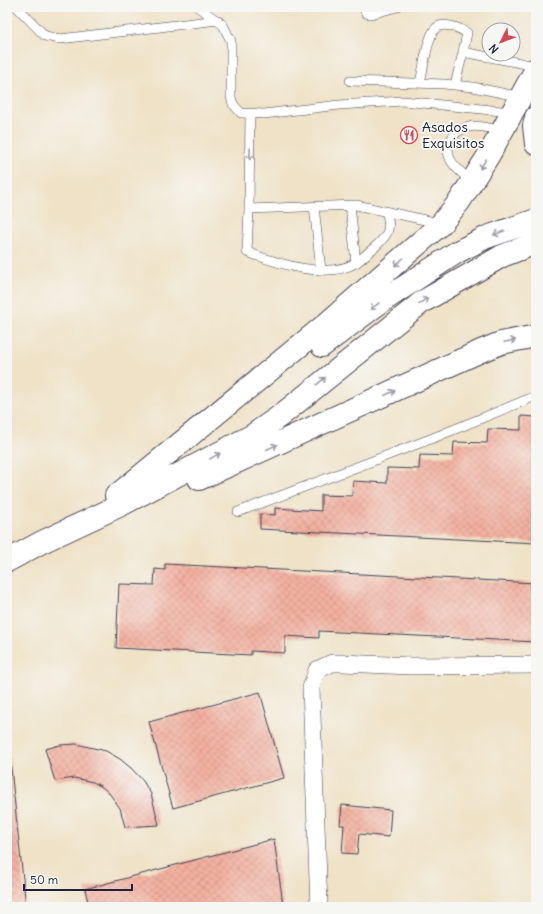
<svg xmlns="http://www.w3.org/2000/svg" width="543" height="914" font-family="Delius,sans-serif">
<defs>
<pattern id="building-cross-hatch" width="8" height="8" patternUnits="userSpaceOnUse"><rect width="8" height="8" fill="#f3b1a0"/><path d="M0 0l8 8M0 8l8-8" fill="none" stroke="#d0988b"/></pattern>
</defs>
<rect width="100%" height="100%" fill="#f6f6f2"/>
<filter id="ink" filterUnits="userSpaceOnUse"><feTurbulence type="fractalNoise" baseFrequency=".025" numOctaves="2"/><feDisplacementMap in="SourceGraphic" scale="8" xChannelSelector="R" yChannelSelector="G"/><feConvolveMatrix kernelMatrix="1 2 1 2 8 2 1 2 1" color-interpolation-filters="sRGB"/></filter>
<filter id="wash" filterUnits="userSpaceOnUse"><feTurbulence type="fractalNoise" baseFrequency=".012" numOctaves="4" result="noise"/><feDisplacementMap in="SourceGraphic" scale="16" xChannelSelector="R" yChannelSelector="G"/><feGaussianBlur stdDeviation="0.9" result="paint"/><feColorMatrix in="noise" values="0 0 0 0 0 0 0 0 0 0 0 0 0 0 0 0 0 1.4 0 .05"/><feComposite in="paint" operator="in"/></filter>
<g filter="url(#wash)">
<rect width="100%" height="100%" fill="#efe2c7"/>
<g id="blocks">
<path fill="url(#building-cross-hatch)" d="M521 416 536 417V543L260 529V514L275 515V508L321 511V495L352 496 353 481 387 483V468L419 469 420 455 453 456 454 442 487 443 488 429 521 430Z
M165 564 536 583V642L319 631V638L285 636V653L251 651V655L116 648 119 584 154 585 155 569 165 570Z
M260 692 284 778 173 808 149 722Z
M7 741H8L26 907H7Z
M76 744 106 751 120 759 132 769 143 781 151 794 159 825 125 827 120 808 109 793 102 787 93 782 74 778 55 781 45 749 60 745Z
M342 805 391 810 389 837 359 834 357 854 342 853 344 825H340Z
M274 839 283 905 275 907H89L85 889Z"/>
</g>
</g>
<g filter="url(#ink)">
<use href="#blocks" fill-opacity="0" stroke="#413f50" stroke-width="1"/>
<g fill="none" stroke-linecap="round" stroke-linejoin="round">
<g stroke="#413f50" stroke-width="10">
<path id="service" d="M17 7 45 36 60 39 218 20
M198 7 223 25 231 41V97L233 104 241 113 264 114 339 105 403 101 511 112
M363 7 366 13 371 14 397 7
M350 81 444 84 473 87 521 97
M420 83C423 71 427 38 435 29 442 21 460 28 467 33L463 52
M455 85 463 52 536 66
M250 115 249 209 247 252C276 263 328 281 357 262 363 258 368 252 374 248 388 235 392 230 386 211
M472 182C466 177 459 171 454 165 442 150 450 132 468 127 477 124 492 129 502 130
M350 205 356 263
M314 206 321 270
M249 209 356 205 439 223
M238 512 433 438 536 396"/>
</g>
<g stroke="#413f50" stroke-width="18">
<path id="minor" d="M319 907 311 688 317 670 332 663H342L411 666 536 665"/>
</g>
<g stroke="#413f50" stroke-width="24">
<path id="primary" d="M536 117 534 126 536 144
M322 346 378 304 457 252 487 237 536 220
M199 479 481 351 501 343 536 336
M116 496 325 325 441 224 459 202 490 153 536 69
M7 561 42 542 121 505 253 435 280 416 422 302 502 256 536 243"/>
</g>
<use href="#service" stroke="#fff" stroke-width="9"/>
<use href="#minor" stroke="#fff" stroke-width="17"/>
<use href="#primary" stroke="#fff" stroke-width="22"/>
</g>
<defs><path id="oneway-shaft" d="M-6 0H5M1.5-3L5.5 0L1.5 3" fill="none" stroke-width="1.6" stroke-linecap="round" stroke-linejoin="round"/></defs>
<g stroke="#9c9ca7">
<use href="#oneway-shaft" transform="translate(250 154) rotate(91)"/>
<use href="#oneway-shaft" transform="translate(483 164) rotate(122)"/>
<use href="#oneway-shaft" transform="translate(499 233) rotate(159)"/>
<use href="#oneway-shaft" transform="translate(399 262) rotate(138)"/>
<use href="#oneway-shaft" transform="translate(423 301) rotate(-34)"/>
<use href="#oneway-shaft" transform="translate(375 306) rotate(144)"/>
<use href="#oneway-shaft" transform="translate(510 341) rotate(-12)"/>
<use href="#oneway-shaft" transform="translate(321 381) rotate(-40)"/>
<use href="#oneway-shaft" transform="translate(390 393) rotate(-25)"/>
<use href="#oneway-shaft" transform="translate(272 447) rotate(-25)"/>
<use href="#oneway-shaft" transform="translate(215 456) rotate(-29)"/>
</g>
</g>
<defs>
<g id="restaurant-ring" transform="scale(0.9)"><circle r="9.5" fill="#f6f6f2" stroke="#d1495b" stroke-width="1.5"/><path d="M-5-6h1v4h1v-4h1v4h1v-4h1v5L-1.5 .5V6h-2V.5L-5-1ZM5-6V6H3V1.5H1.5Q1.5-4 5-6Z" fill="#d1495b"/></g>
</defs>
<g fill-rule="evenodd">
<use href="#restaurant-ring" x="409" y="135"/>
</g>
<g text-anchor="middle" stroke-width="4" stroke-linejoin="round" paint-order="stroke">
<g font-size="14" fill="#22223b" stroke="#f6f6f2" text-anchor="start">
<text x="422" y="132">Asados<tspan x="422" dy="16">Exquisitos</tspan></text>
</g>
</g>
<rect width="543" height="914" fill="none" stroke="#f6f6f2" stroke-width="24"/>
<g transform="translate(501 42) rotate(227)"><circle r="19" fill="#f6f6f2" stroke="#a1a1a9"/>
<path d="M0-3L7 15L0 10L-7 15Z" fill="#d1495b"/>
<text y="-6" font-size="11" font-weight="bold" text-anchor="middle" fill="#22223b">N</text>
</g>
<path d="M24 884v6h108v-6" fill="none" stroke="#22223b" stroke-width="2"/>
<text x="30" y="884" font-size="12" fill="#22223b" stroke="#f6f6f2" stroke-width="3" paint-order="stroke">50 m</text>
</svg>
